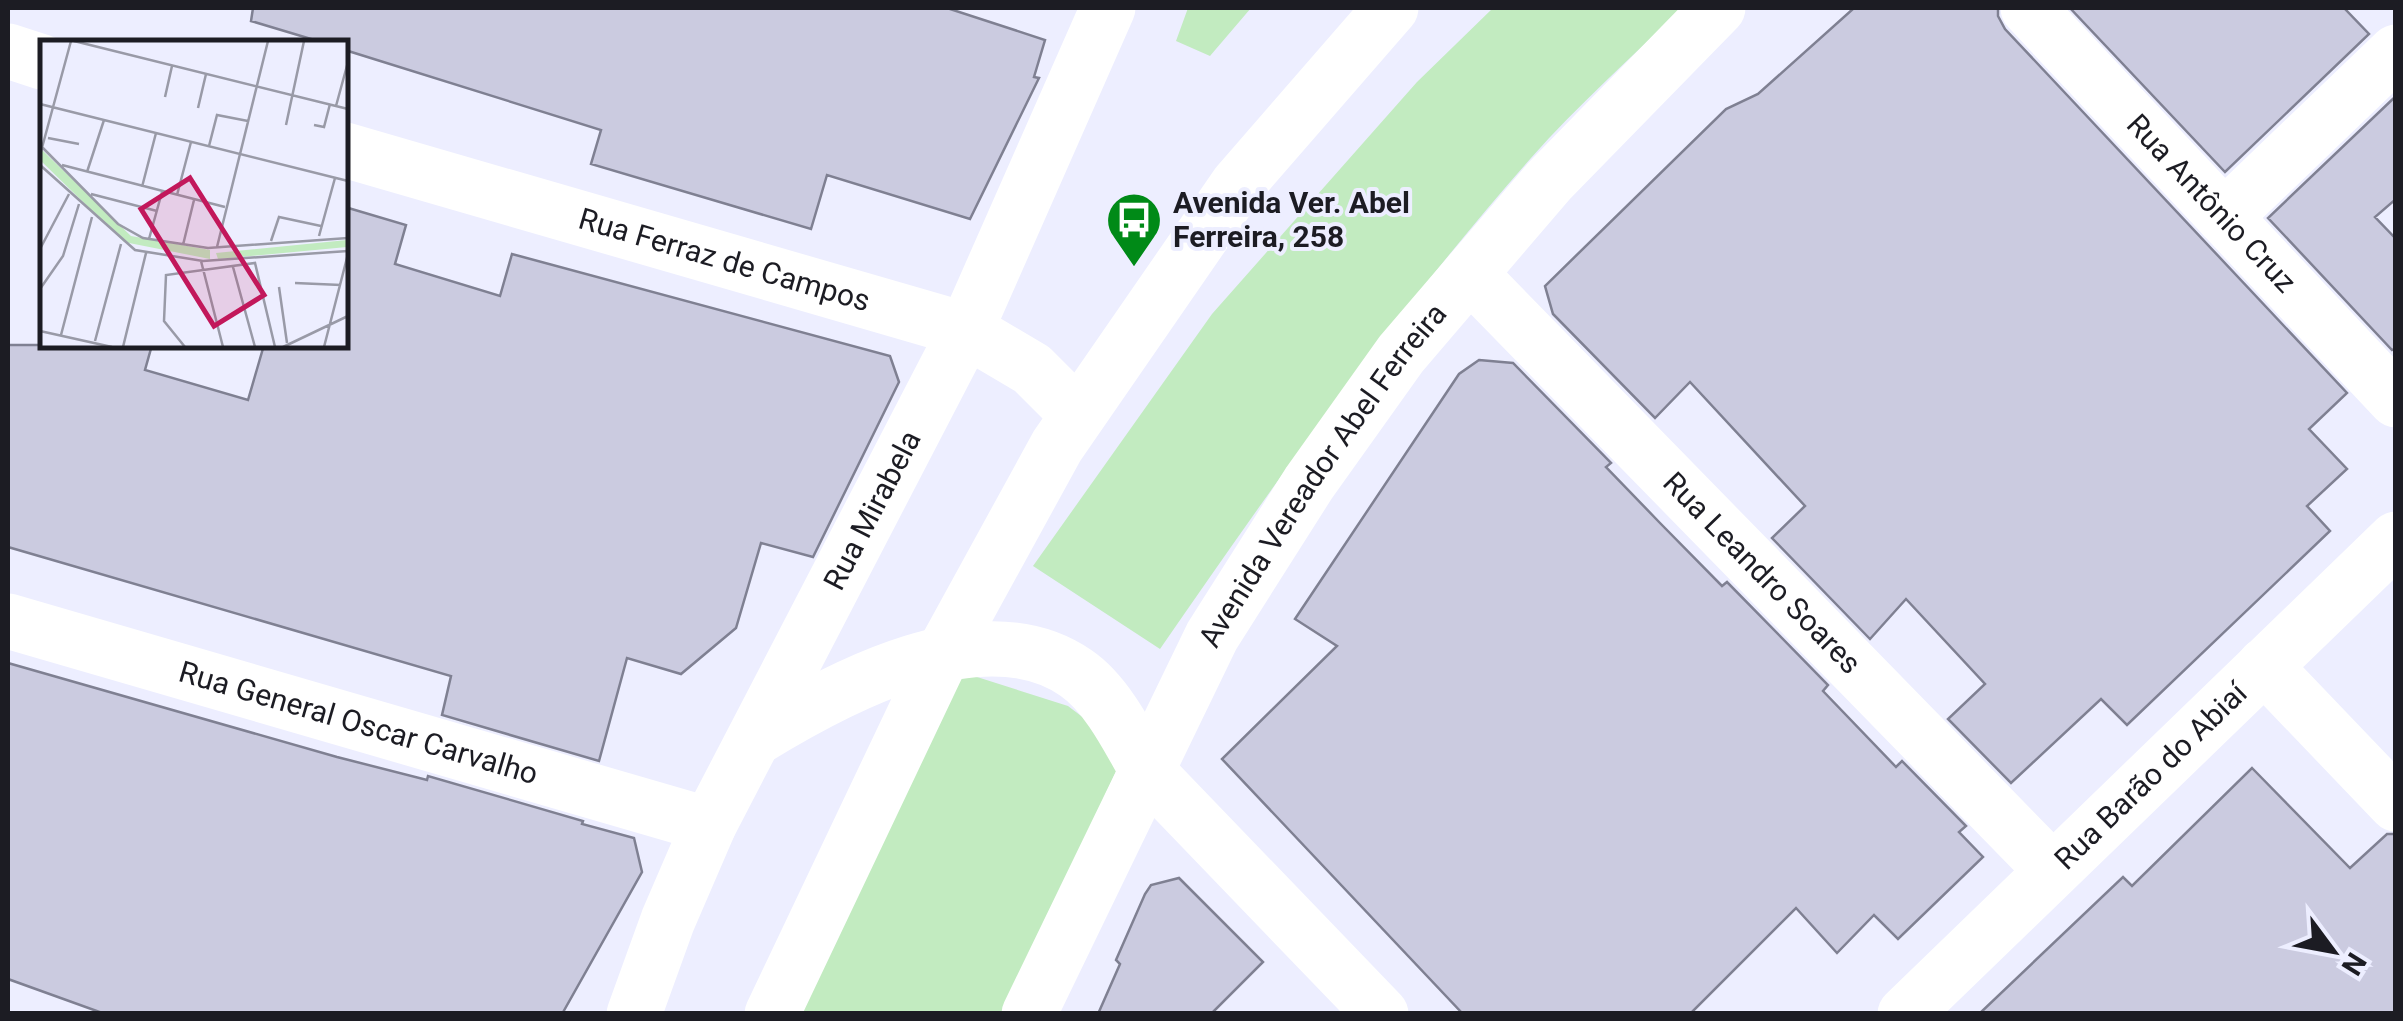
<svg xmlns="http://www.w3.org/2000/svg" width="2403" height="1021" font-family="Roboto,sans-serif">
<rect width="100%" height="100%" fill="#edeeff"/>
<path fill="#c2ebc0" d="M1188 8H1251L1210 56 1176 41Z
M1493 8H1682C1632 57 1578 105 1531 158 1395 312 1276 481 1160 649L1033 566 1212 314 1417 82Z
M955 670 1068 706 1126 750 1004 1013 802 1014Z"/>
<path fill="#cbcbe0" stroke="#7f8092" stroke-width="2.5" d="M253 8H947L1045 40 1034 77 1039 78 970 219 827 175 811 229 591 164 601 130 345 50V42H321L251 21Z
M1854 8H1998V16L2005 29 2347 393 2309 429 2347 469 2307 506 2330 531 2127 725 2101 699 2011 783 1948 719 1985 684 1906 599 1870 639 1772 538 1805 506 1690 382 1655 418 1553 314 1545 286 1726 109 1758 94Z
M2070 8H2344L2369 34 2225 172Z
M2396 96V199L2375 217 2396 239V348L2392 350 2268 218Z
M345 207 406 225 395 264 500 296 512 254 890 356 899 382 813 557 761 543 736 628 681 674 627 658 599 761 442 715 451 676 8 547V345H152L145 370 248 400 264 345H345Z
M1479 360 1513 363 1611 463 1606 467 1660 523 1722 586 1727 582 1828 685 1823 691 1896 767 1902 761 1966 826 1959 832 1983 857 1898 939 1874 915 1837 953 1796 908 1690 1014H1463L1222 759 1337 646 1295 619 1459 374Z
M8 663 337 757 427 780 428 776 583 821 582 824 634 838 642 872 562 1014H105L8 979Z
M2252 768 2350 868 2387 834H2396L2395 1014H1979L2123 877 2132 886Z
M1179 878 1263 962 1211 1014H1098L1120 964 1116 960 1145 894 1151 885Z"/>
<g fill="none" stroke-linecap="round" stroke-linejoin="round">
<g stroke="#fff" stroke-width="55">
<path id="s1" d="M2028 8 2396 400"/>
<path d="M8 51 42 62"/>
<path id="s2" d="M345 150 966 330 1032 369 1078 415"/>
<path d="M2224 217 2396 52"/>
<path id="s3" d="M1470 274 2052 870"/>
<path id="s4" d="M8 621 709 825"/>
<path d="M2264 666 2396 804"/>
<path d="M1147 771 1381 1014"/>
<path id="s5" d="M634 1014 668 920 709 825 966 330 1108 8"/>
<path id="s6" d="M1905 1014 2396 539"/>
</g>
<g stroke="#fff" stroke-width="55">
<path d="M756 738C839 687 983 609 1076 673 1107 694 1129 739 1147 771"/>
<path d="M772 1014 944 652 1057 446 1238 184 1391 8"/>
<path id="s7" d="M1029 1014 1212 636 1309 483 1401 354 1549 181 1718 8"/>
</g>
</g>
<defs>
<g id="bus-pin" transform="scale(2.875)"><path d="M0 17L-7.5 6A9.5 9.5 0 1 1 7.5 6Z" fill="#008a17" stroke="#edeeff"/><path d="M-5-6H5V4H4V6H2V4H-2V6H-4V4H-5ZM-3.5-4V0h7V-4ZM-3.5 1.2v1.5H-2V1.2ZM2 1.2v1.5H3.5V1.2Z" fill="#fff"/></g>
</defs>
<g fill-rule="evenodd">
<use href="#bus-pin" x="1134" y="220"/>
</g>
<g text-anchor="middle" stroke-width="8" stroke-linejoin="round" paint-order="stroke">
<g font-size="30" font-weight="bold" fill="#1c1c23" stroke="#edeeff" text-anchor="start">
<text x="1173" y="213">Avenida Ver. Abel<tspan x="1173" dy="34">Ferreira, 258</tspan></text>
</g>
<g font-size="30" fill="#1c1c23" stroke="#edeeff">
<text dy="10" stroke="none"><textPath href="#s1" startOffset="268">Rua Antônio Cruz</textPath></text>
<text dy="10" stroke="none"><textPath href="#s2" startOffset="395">Rua Ferraz de Campos</textPath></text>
<text dy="10" stroke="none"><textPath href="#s7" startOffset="615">Avenida Vereador Abel Ferreira</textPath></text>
<text dy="10" stroke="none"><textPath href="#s5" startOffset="558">Rua Mirabela</textPath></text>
<text dy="10" stroke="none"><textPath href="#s3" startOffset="418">Rua Leandro Soares</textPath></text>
<text dy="10" stroke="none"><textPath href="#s4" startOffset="365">Rua General Oscar Carvalho</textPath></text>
<text dy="10" stroke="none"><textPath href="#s6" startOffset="342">Rua Barão do Abiaí</textPath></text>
</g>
</g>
<g transform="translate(40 40)">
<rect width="308" height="308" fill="#edeeff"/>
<path d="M0 108 91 196 170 210V219L84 202 0 120ZM307 200V207L178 219 176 213Z" fill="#c2ebc0"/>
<path fill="none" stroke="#999aa7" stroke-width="2.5" d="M34 1 308 69M125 57 132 26M0 64 308 141M296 66 308 22M158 68 166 34M246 85 264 1M274 85 284 87 290 64M8 98 39 104M0 105 78 184 103 198 168 208 308 198M169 106 177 75 208 81M0 115 31 1M0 125 95 210 163 221 308 211M22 125 185 167M47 132 64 80M102 147 116 93M51 154 117 171M137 155 151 102M279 196 295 138M109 199 122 152M231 201 239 177 281 186M143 205 154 160M177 207 228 1M0 209 29 154M161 221 183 307M193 227 215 307M255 243 301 245M239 247 247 303M0 249 23 216 39 164M0 291 72 307M21 295 52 177M55 301 81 204M83 307 106 213M145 307 124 281 126 235 215 223 235 307M243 307 308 276M284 307 308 214"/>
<path fill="#c2185b" fill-opacity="0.15" stroke="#c2185b" stroke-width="5" d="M150 138 224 255 174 286 101 169Z"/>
<rect width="308" height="308" fill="none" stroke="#1c1c23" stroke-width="5"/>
</g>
<rect width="2403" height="1021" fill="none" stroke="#1c1c23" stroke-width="20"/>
<g transform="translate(2333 951) rotate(122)" stroke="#edeeff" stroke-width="8" paint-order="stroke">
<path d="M0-8L18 38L0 25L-18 38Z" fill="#1c1c23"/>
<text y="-15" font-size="28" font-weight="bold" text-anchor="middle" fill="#1c1c23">N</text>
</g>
</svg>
